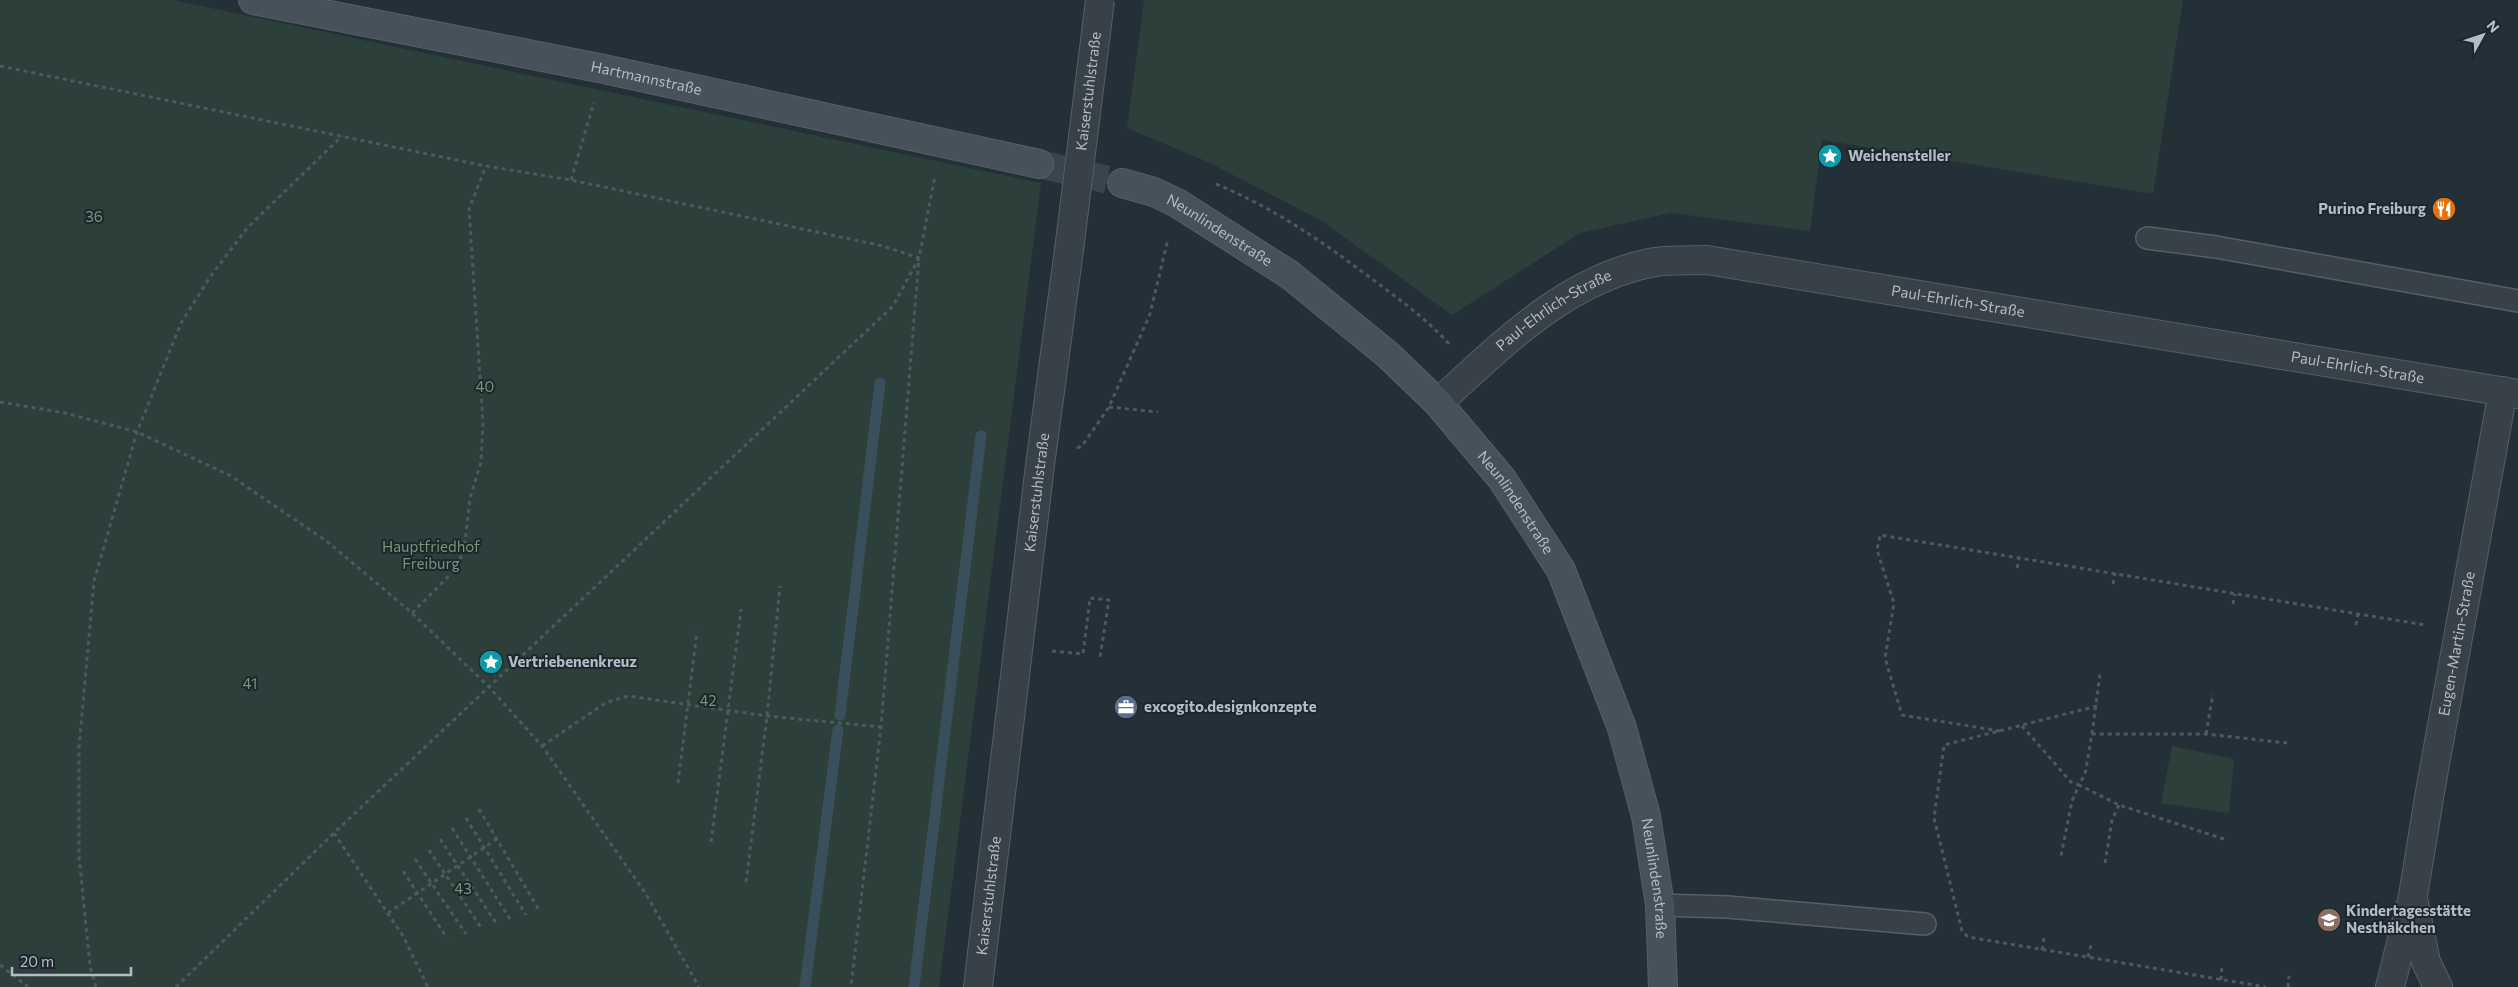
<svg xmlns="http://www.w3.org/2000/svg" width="2518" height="987" font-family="Commissioner,sans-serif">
<rect width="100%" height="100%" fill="#243037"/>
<path fill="#2c3f3b" d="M0 0H173L1041 183 939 987H0Z
M1144 0H2183L2153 194 1822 140 1810 231 1671 213 1580 233 1452 315 1322 221 1208 162 1127 128Z
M2172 746 2234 759 2229 813 2161 803Z"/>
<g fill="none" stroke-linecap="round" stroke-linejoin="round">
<path stroke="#3a4f5c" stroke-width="11" d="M840 715 880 383
M805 987 838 730
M914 987 981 436"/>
<path stroke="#39454c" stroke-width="28" stroke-dasharray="28 14" stroke-linecap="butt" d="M1039 164 1122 183"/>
<g stroke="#565f65" stroke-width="24">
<path id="lane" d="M2147 238 2216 247 2518 301
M1660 905 1727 907 1925 924"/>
</g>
<g stroke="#565f65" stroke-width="30">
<g id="street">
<path id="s1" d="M1438 403C1501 346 1563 281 1650 263 1668 259 1689 261 1707 260L2518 394"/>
<path d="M2414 903 2426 962 2438 987"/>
<path id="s2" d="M978 987 1040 465 1069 250"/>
<path id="s3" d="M2390 987 2413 896 2431 786 2503 391"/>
</g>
</g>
<g stroke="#565f65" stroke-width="30">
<g id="secondary">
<path id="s4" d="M253 0 604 69 1039 164"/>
<path id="s5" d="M1122 183 1154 192 1177 203 1290 275 1388 355 1438 403 1502 479 1561 570 1622 728 1646 816 1660 905 1663 987"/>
</g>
</g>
<path stroke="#4b5b5b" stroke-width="3" stroke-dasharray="4 4" stroke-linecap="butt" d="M0 66 486 166 571 180 883 246 919 258 881 727 851 987
M571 180 594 102
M1216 184C1274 208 1323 242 1372 279 1400 300 1427 319 1450 345
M0 402 65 413 137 432 231 476 329 543 412 613 489 687 542 746 646 894 699 987
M1109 407 1158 412
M1077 448 1082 446 1109 407 1150 314 1168 239
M2017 568 2019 558
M2113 584 2115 573
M2233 604 2235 594
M412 613 451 574 464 552 470 498 481 462 483 423 469 209 486 166
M2356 625 2358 614
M1052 651 1083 654 1090 598 1109 600 1100 657
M2097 706 1944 745 1934 818 1962 931 1968 937 2266 987
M2022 726 2071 782 2079 785 2072 801 2061 856
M2000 731 1902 715 1885 658 1894 603 1877 550 1880 535 2425 625
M2092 734 2100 674
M2206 734 2213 694
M542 746 605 703 628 696 767 716 881 727
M678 783 697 632
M479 809 539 910
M466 818 526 915
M452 828 510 919
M334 833 403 936 428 987
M440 839 496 923
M2224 839 2119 805 2079 785 2085 774 2092 734H2206L2287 743
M711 842 741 609
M429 850 482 929
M415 859 466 934
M2105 863 2112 820 2119 805
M403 871 447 938
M746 882 767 716 780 586
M388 913 497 839
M2042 950 2044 938
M2088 957 2091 945
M0 965 28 987
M2221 980 2222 965
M96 987 90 966 79 856V748L94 581 137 432 181 323 210 277 248 227 342 136
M176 987 334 833 893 306 919 258 935 176
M2288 987 2289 976"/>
<use href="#lane" stroke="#384148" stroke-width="21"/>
<use href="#street" stroke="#384148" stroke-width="28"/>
<use href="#secondary" stroke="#46515a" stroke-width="28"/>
<g stroke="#565f65" stroke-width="30" stroke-linecap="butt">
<g id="street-bridge">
<path id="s6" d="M1069 250 1100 0"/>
</g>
</g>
<use href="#street-bridge" stroke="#384148" stroke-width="28"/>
</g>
<defs>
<g id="sight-disc" transform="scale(1.25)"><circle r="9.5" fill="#0f9aa8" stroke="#1d262c"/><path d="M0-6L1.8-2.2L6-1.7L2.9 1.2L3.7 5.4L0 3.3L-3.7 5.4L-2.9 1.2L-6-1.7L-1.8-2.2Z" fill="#fff"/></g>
<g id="restaurant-disc" transform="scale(1.25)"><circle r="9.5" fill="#e8710a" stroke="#1d262c"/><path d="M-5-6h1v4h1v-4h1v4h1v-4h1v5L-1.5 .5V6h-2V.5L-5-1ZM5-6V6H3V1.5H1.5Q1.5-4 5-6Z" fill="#fff"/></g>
<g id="office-disc" transform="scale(1.25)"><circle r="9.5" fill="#5c6f8a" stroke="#1d262c"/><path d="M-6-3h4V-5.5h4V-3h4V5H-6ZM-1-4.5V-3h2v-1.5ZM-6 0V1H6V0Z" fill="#fff"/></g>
<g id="school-disc" transform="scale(1.25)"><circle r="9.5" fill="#8d6e63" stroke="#1d262c"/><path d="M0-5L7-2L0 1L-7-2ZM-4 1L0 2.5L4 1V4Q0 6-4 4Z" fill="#fff"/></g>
</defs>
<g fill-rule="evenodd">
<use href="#sight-disc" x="1830" y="156"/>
<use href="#restaurant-disc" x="2444" y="209"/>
<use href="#sight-disc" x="491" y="662"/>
<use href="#office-disc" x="1126" y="707"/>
<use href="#school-disc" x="2329" y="920"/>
</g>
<g text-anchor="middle" stroke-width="4" stroke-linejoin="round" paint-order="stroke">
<g font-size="15" fill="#b3bcc4" stroke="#1d262c">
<text dy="5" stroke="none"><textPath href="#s4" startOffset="401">Hartmannstraße</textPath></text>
<text dy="5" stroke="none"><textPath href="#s6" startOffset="160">Kaiserstuhlstraße</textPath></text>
<text dy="5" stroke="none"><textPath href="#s5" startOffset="109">Neunlindenstraße</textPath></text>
<text dy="5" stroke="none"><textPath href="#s1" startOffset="569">Paul-Ehrlich-Straße</textPath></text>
<text dy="5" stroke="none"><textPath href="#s1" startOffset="149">Paul-Ehrlich-Straße</textPath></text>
<text dy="5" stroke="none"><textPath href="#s1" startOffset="974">Paul-Ehrlich-Straße</textPath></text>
<text dy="5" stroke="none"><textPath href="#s2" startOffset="498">Kaiserstuhlstraße</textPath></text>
<text dy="5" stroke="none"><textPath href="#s5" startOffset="515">Neunlindenstraße</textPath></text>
<text dy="5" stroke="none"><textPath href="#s3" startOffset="350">Eugen-Martin-Straße</textPath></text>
<text dy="5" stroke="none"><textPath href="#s5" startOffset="920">Neunlindenstraße</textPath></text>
<text dy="5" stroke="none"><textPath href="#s2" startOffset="92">Kaiserstuhlstraße</textPath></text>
</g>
<g font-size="15" font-weight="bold" fill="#b3bcc4" stroke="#1d262c" text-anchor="start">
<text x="1848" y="161">Weichensteller</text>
<text x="2426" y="214" text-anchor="end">Purino Freiburg</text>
<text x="508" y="667">Vertriebenenkreuz</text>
<text x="1144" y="712">excogito.designkonzepte</text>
<text x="2346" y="916">Kindertagesstätte<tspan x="2346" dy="17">Nesthäkchen</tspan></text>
</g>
<g font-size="15" fill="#749676" stroke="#1d262c">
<text x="94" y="222">36</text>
<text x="485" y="392">40</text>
<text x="431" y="552">Hauptfriedhof<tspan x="431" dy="17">Freiburg</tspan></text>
<text x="250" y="689">41</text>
<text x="708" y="706">42</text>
<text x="463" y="894">43</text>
</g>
</g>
<g transform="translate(2483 35) rotate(50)" stroke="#1d262c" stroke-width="4" paint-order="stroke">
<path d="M0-4L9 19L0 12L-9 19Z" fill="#b3bcc4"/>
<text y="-8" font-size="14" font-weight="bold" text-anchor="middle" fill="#b3bcc4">N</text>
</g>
<path d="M12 967v8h119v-8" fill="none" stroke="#b3bcc4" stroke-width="2.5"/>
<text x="20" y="967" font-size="15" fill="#b3bcc4" stroke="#1d262c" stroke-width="4" paint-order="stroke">20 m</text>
</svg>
